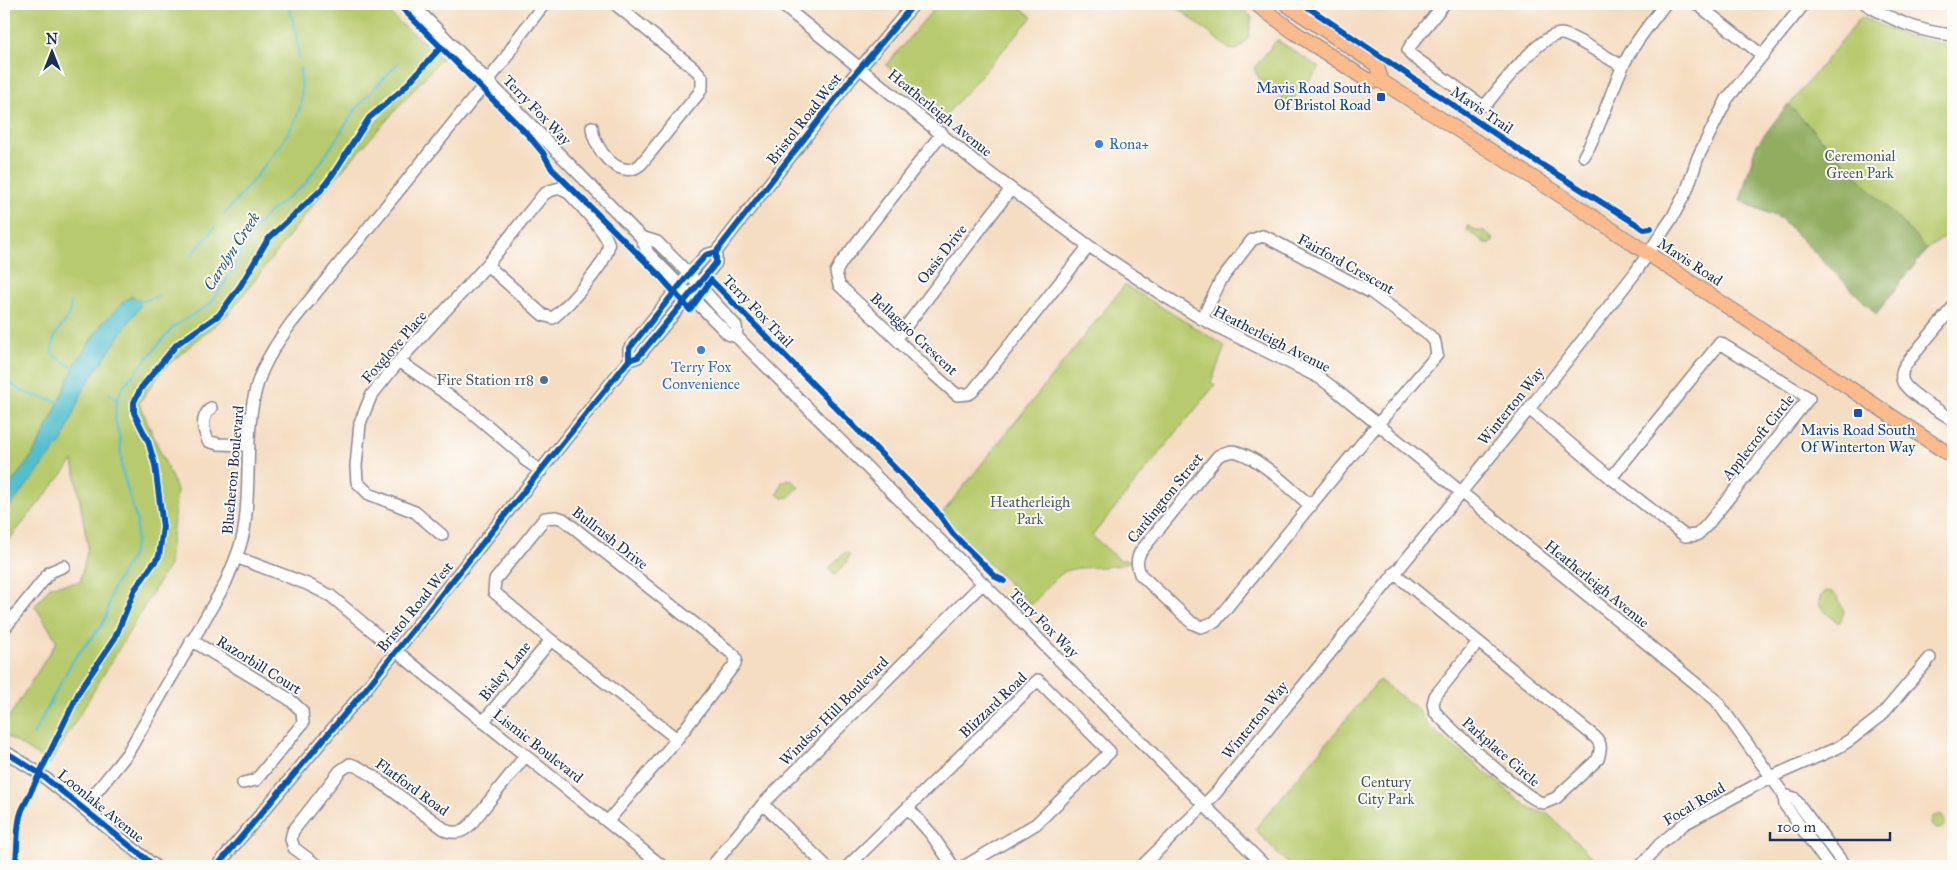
<svg xmlns="http://www.w3.org/2000/svg" width="1957" height="870" font-family="'IM FELL Great Primer',serif">
<rect width="100%" height="100%" fill="#fdfcf7"/>
<filter id="ink" filterUnits="userSpaceOnUse"><feTurbulence type="fractalNoise" baseFrequency=".02" numOctaves="2"/><feDisplacementMap in="SourceGraphic" scale="10" xChannelSelector="R" yChannelSelector="G"/><feConvolveMatrix kernelMatrix="1 2 1 2 8 2 1 2 1" color-interpolation-filters="sRGB"/></filter>
<filter id="wash" filterUnits="userSpaceOnUse"><feTurbulence type="fractalNoise" baseFrequency=".0096" numOctaves="4" result="noise"/><feDisplacementMap in="SourceGraphic" scale="20" xChannelSelector="R" yChannelSelector="G"/><feGaussianBlur stdDeviation="1.12" result="paint"/><feColorMatrix in="noise" values="0 0 0 0 0 0 0 0 0 0 0 0 0 0 0 0 0 1.4 0 .05"/><feComposite in="paint" operator="in"/></filter>
<g filter="url(#wash)">
<rect width="100%" height="100%" fill="#f5ddc2"/>
<path fill="#b7ca6d" stroke="#697c66" d="M4 4H381L400 23 442 58 328 186 229 313 164 368 139 403 177 490 169 565 50 764 4 734V725L57 641 35 606 51 586 80 582 88 547 73 461 4 546Z
M938 4H1016L1032 17 945 116 886 65Z
M1173 4H1235L1252 17 1248 38 1238 50 1229 49Z
M1861 17 1904 35 1953 46V231L1927 249 1876 314 1780 218 1740 201 1756 146Z
M1277 40 1320 68 1284 110 1277 104 1282 97 1258 77 1254 68Z
M1468 226 1480 232 1482 230 1492 238 1493 242 1491 244H1487L1467 231Z
M1125 285 1225 346 1211 383 1215 385 1092 536 1120 560H1132C1121 571 1077 564 1064 572 1053 579 1040 596 1031 605L940 516Z
M787 479 791 480 799 487 789 497 782 498 777 494 779 491 782 482Z
M845 552 850 555 846 563 835 575 829 568Z
M1827 591 1832 592 1837 596 1844 612 1840 622H1837C1827 613 1808 602 1827 591Z
M1379 680 1419 710 1427 725 1532 810 1548 814 1601 866H1290L1255 829Z
M1931 822a7 7 0 1 1 14 0a7 7 0 1 1-14 0Z"/>
<path fill="#91ae60" stroke="#566e5f" d="M1788 104 1927 249 1876 314 1780 218 1740 201 1756 146Z"/>
<path fill="#53bfcd" stroke="#377796" d="M132 296 139 300 140 306 84 388 62 441 4 514V492L30 459 45 432 77 361 102 323 124 301Z"/>
<g fill="none" stroke-linecap="round" stroke-linejoin="round">
<path stroke="#53bfcd" stroke-width="2.5" d="M288 4 295 28 299 58
M224 215C246 187 291 140 300 107 303 94 301 81 300 68
M192 255 215 227
M71 302C70 306 70 311 69 314 62 330 51 332 52 354L75 369
M136 303 159 296
M4 378C24 396 36 396 61 402
M110 394 118 401
M33 735 73 660 102 625 106 616 112 590 132 556 136 541 137 522 122 470 120 441 115 419 116 405 122 388 173 327 210 304 233 270 242 251 255 228 268 213 304 185 321 162 358 106 399 62
M4 789 6 787"/>
</g>
</g>
<g filter="url(#ink)">
<g fill="none" stroke-linecap="round" stroke-linejoin="round">
<g stroke="#888690" stroke-width="14">
<path id="minor" d="M412 4 641 237 648 253 728 334 737 337 1265 866
M781 4 984 169 1089 246 1158 292 1202 319 1320 378 1332 387 1716 700 1784 795 1785 805 1829 866
M1444 4 1411 45 1408 50 1411 55 1480 104 1485 105 1488 102C1501 86 1540 34 1561 34 1571 34 1611 60 1622 66
M1697 4 1762 55
M1866 4C1894 21 1920 32 1953 35
M592 127C593 148 620 183 641 164L699 93 702 87V77L696 70 615 4
M942 133 841 263 836 272 839 285 929 370 957 395 968 394 972 392 1089 246
M1584 156C1600 128 1609 97 1622 68 1633 44 1650 24 1665 4
M560 188 567 191C578 203 603 228 608 242 614 258 566 307 553 318L543 315 487 265 543 195 549 191Z
M641 237 657 242 689 274 736 326 737 337
M1953 307 1906 364C1903 368 1901 373 1902 379 1904 392 1942 412 1953 420
M1202 319 1221 280 1252 240 1262 236 1268 238 1372 293 1430 336 1435 342 1437 355C1361 442 1288 533 1215 622L1201 627 1192 623 1140 574C1137 565 1136 559 1141 551L1218 456C1224 453 1230 450 1237 452 1262 459 1290 489 1311 506
M897 338 1011 189
M629 360V349L689 274 706 255 716 252 850 80 914 4
M399 361 468 409 523 456 525 460 541 471
M211 408C200 418 203 428 208 441L218 444 249 445
M1529 409 1611 478 1720 343 1809 398 1707 525 1697 535 1685 536 1611 478
M442 535 415 512 369 494 357 482 356 466 360 423 371 396 399 361 487 265
M236 557 307 584 331 596 396 651 662 866
M1394 573 1595 737C1602 744 1601 749 1598 759L1556 798 1544 803C1528 802 1449 727 1435 712L1433 704 1435 696 1478 642
M4 629 50 572 64 566
M191 640 289 699 302 711 303 723 256 780 243 783
M483 722 551 640
M4 751 39 773 155 866
M1784 795 1794 798 1845 866
M763 804 826 866
M84 807 127 754 225 584C232 567 241 549 244 530 252 481 243 430 258 382 265 360 279 340 292 322L503 62 518 38 544 4
M908 808 931 834 953 866
M608 821 677 739 735 664 736 659 734 655 563 519 556 517 545 518 495 580 494 592 551 640 677 739
M217 866 365 690 629 360 638 357 716 263V252
M318 866 294 848 291 839 293 831 340 771 350 764 358 767 370 774 447 831C457 834 463 832 471 824L526 755
M712 866 763 804 983 583
M848 866 1038 680 1110 752 1036 824 965 866
M1142 866 1215 794 1529 409 1635 273 1672 218 1687 190 1698 157 1727 99 1804 4
M1641 866 1659 845 1684 824 1771 777 1837 748 1850 740 1881 716 1930 658"/>
</g>
<g stroke="#888690" stroke-width="16">
<path id="major" d="M1256 4 1294 32 1367 80 1381 81 1557 193 1953 457
M1286 4 1377 65 1381 81"/>
</g>
<use href="#minor" stroke="#fff" stroke-width="11"/>
<use href="#major" stroke="#fbbb8d" stroke-width="14"/>
<g stroke="#fdfcf7" stroke-width="9">
<path id="cycleway" d="M398 4 529 136 543 153 552 169 660 276 690 310 711 280 935 509 953 534 996 577 1004 581
M1303 4 1528 156 1644 229 1651 228
M629 360V349L689 274 706 255 716 252 850 80 914 4
M4 751 39 773 155 866
M15 866C19 847 15 827 22 810L80 690 115 638 135 589 159 556 163 527 155 465 148 441 134 413V402L141 388 177 344 219 315 241 285 268 239 321 190 335 171 369 118 403 89 441 47
M217 866 365 690 629 360 638 357 716 263V252"/>
</g>
<use href="#cycleway" stroke="#0057b8" stroke-width="6"/>
</g>
</g>
<g fill="#1a4fb4" stroke="#fdfcf7" stroke-width="2">
<rect x="1376" y="92" width="10" height="10" rx="2.5"/>
<rect x="1853" y="408" width="10" height="10" rx="2.5"/>
</g>
<g fill="#3f7fe0" stroke="#fdfcf7" stroke-width="2">
<circle cx="1099" cy="144" r="5"/>
<circle cx="701" cy="350" r="5"/>
</g>
<circle fill="#5c6f8a" stroke="#fdfcf7" stroke-width="2" cx="544" cy="380" r="5"/>
<g text-anchor="middle" stroke-width="4" stroke-linejoin="round" paint-order="stroke">
<g font-size="15" fill="#164399" stroke="#fdfcf7" text-anchor="end">
<text x="1371" y="93">Mavis Road South<tspan x="1371" dy="17">Of Bristol Road</tspan></text>
<text x="1858" y="435" text-anchor="middle">Mavis Road South<tspan x="1858" dy="17">Of Winterton Way</tspan></text>
</g>
<g font-size="15" fill="#1b2f5e" stroke="#fdfcf7">
<text transform="translate(537 110) rotate(46)" y="5">Terry Fox Way</text>
<text transform="translate(1482 110) rotate(34)" y="5">Mavis Trail</text>
<text transform="translate(940 113) rotate(39)" y="5">Heatherleigh Avenue</text>
<text transform="translate(804 119) rotate(-52)" y="5">Bristol Road West</text>
<text transform="translate(942 254) rotate(-52)" y="5">Oasis Drive</text>
<text transform="translate(1690 262) rotate(33)" y="5">Mavis Road</text>
<text transform="translate(1346 264) rotate(29)" y="5">Fairford Crescent</text>
<text transform="translate(758 311) rotate(46)" y="5">Terry Fox Trail</text>
<text transform="translate(914 334) rotate(43)" y="5">Bellaggio Crescent</text>
<text transform="translate(1272 339) rotate(27)" y="5">Heatherleigh Avenue</text>
<text transform="translate(394 347) rotate(-49)" y="5">Foxglove Place</text>
<text transform="translate(1511 406) rotate(-51)" y="5">Winterton Way</text>
<text transform="translate(1758 437) rotate(-51)" y="5">Applecroft Circle</text>
<text transform="translate(233 470) rotate(-85)" y="5">Blueheron Boulevard</text>
<text transform="translate(1165 498) rotate(-51)" y="5">Cardington Street</text>
<text transform="translate(610 538) rotate(38)" y="5">Bullrush Drive</text>
<text transform="translate(1597 584) rotate(39)" y="5">Heatherleigh Avenue</text>
<text transform="translate(415 607) rotate(-51)" y="5">Bristol Road West</text>
<text transform="translate(1044 623) rotate(45)" y="5">Terry Fox Way</text>
<text transform="translate(259 665) rotate(32)" y="5">Razorbill Court</text>
<text transform="translate(505 671) rotate(-51)" y="5">Bisley Lane</text>
<text transform="translate(993 705) rotate(-44)" y="5">Blizzard Road</text>
<text transform="translate(834 711) rotate(-45)" y="5">Windsor Hill Boulevard</text>
<text transform="translate(1255 720) rotate(-51)" y="5">Winterton Way</text>
<text transform="translate(538 746) rotate(38)" y="5">Lismic Boulevard</text>
<text transform="translate(1501 752) rotate(41)" y="5">Parkplace Circle</text>
<text transform="translate(412 787) rotate(36)" y="5">Flatford Road</text>
<text transform="translate(1694 804) rotate(-31)" y="5">Focal Road</text>
<text transform="translate(101 806) rotate(39)" y="5">Loonlake Avenue</text>
</g>
<g font-size="15" fill="#366cbe" stroke="#fdfcf7" text-anchor="start">
<text x="1109" y="149">Rona+</text>
<text x="701" y="372" text-anchor="middle">Terry Fox<tspan x="701" dy="17">Convenience</tspan></text>
</g>
<g font-size="15" fill="#4a5e62" stroke="#fdfcf7">
<text x="1860" y="161">Ceremonial<tspan x="1860" dy="17">Green Park</tspan></text>
<text x="1030" y="507">Heatherleigh<tspan x="1030" dy="17">Park</tspan></text>
<text x="1386" y="787">Century<tspan x="1386" dy="17">City Park</tspan></text>
</g>
<g font-size="15" fill="#4e5e75" stroke="#fdfcf7" text-anchor="end">
<text x="534" y="385">Fire Station 118</text>
</g>
<g font-size="16" font-style="italic" fill="#2c5a7f" stroke="#fdfcf7">
<text transform="translate(231 251) rotate(-57)" y="6">Carolyn Creek</text>
</g>
</g>
<rect width="1957" height="870" fill="none" stroke="#fdfcf7" stroke-width="20"/>
<g transform="translate(52 52)" stroke="#fdfcf7" stroke-width="4" paint-order="stroke">
<path d="M0-4L9 19L0 12L-9 19Z" fill="#1b2f5e"/>
<text y="-8" font-size="14" font-weight="bold" text-anchor="middle" fill="#1b2f5e">N</text>
</g>
<path d="M1770 832v8h120v-8" fill="none" stroke="#1b2f5e" stroke-width="2.5"/>
<text x="1777" y="832" font-size="15" fill="#1b2f5e" stroke="#fdfcf7" stroke-width="4" paint-order="stroke">100 m</text>
</svg>
